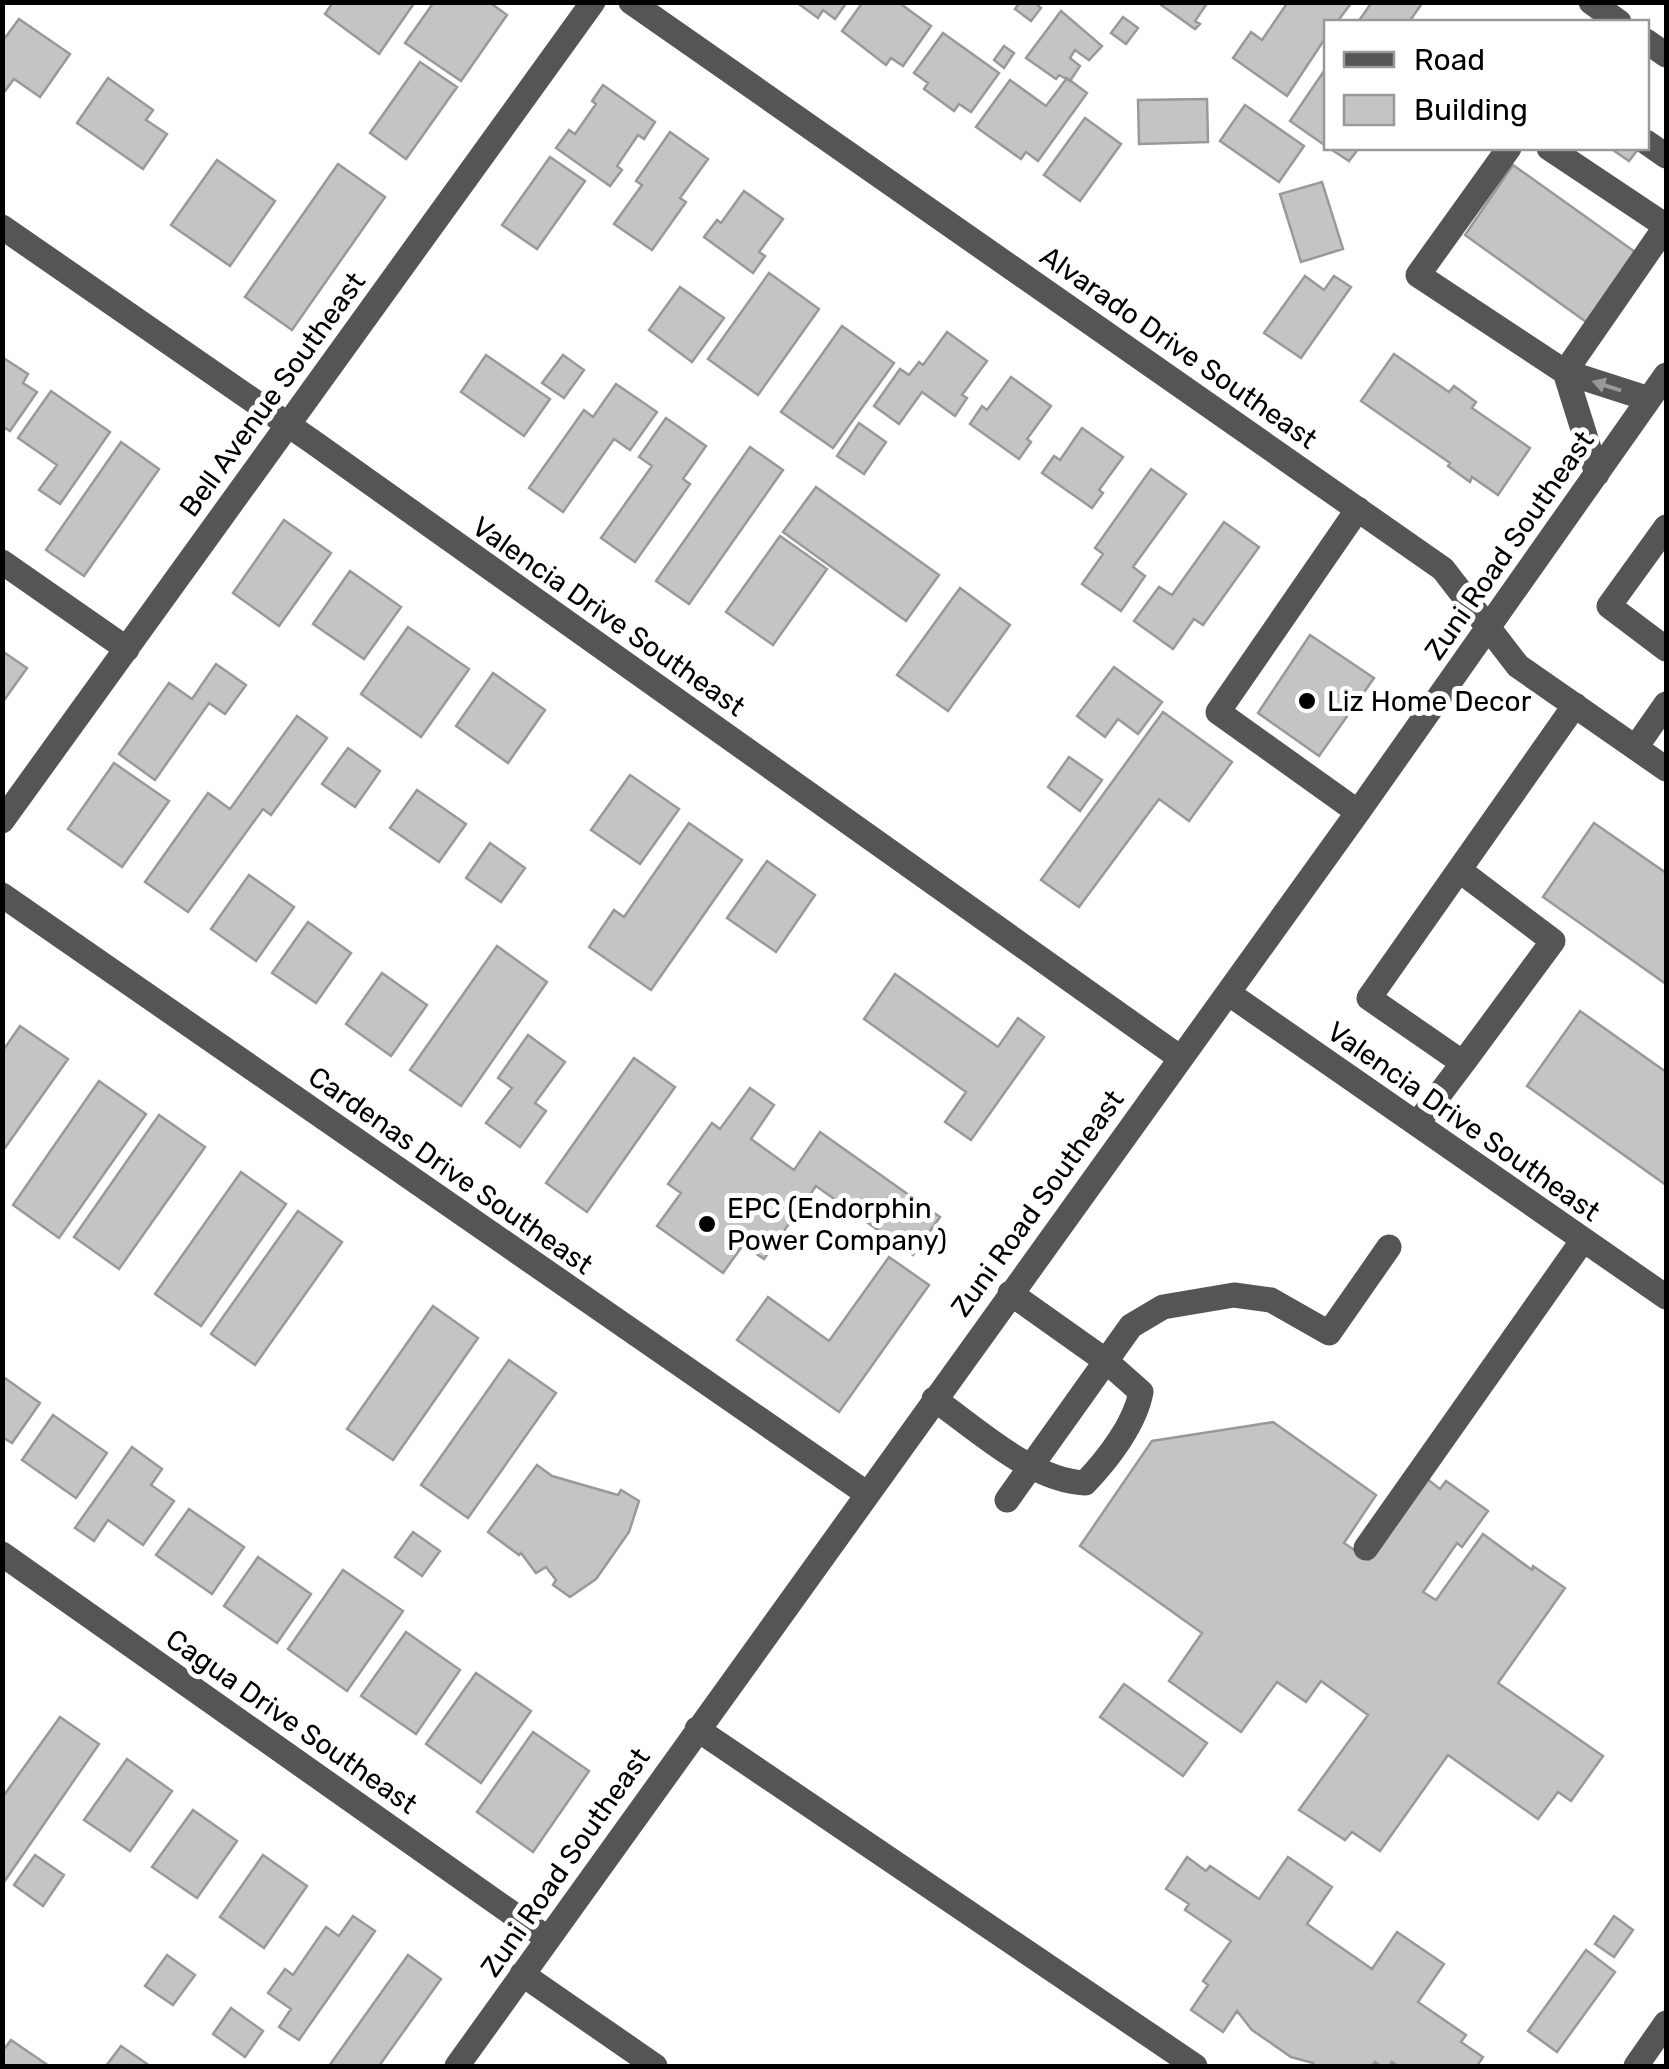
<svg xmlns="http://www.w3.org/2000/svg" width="1669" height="2069" font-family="Rubik,sans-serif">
<rect width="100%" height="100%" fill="#fff"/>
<path fill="#c4c4c4" stroke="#999" stroke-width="2.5" d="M333 2H415L379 54 325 14Z
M434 2H489L507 15 461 81 405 43Z
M796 2H847L835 19 823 10 818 18Z
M863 2H898L931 26 903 66 891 58 886 65 842 31Z
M1020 2H1034L1041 8 1031 21 1015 9Z
M1157 2H1208L1195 21 1200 24 1195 29Z
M1288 2H1352L1337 22H1326V37L1287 96 1233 58 1251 32 1262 40Z
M1372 2H1423L1409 22H1358Z
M1061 11 1102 46 1089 60 1075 50 1070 58 1080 66 1070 81 1059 75 1056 79 1026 58Z
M1123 17 1138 28 1126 44 1111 33Z
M19 19 70 54 40 97 14 79 2 95V42Z
M943 33 999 73 971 112 959 104 954 111 924 89 928 83 914 73Z
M1004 46 1014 53 1004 68 994 60Z
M420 62 457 87 406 159 370 133Z
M1326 68V146L1290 121Z
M108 78 153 110 146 120 167 134 143 169 77 123Z
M1067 78 1087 93 1038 161 1026 152 1021 159 976 127 1010 80 1046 106Z
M603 85 655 122 644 139 638 135 617 166 622 170 610 186 556 148 569 130 575 134 596 104 592 101Z
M1207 99 1208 142 1139 144 1138 100Z
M1245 105 1304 146 1279 182 1220 141Z
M1085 118 1121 144 1080 201 1044 175Z
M670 132 708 159 680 198 686 202 652 250 614 224 642 185 636 181Z
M1329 148H1359L1349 161Z
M1610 148H1639L1629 161Z
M550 157 585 181 537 249 502 225Z
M217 160 275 201 230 266 171 225Z
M338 164 385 197 292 330 245 297Z
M1513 165 1638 254 1589 324 1465 235Z
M1322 182 1343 249 1301 262 1280 194Z
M744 191 783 219 759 252 765 256 753 273 704 237 717 220 721 223Z
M769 273 819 309 758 395 708 359Z
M1305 276 1324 290 1334 276 1351 287 1301 358 1264 333Z
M680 287 724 318 692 362 649 330Z
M842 326 894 363 833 448 781 412Z
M947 332 987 361 962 395 967 398 955 416 922 392 899 424 874 406 900 369 909 375 919 362 923 365Z
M1394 354 1449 392 1454 386 1476 402 1472 408 1530 448 1498 495 1472 477 1470 482 1448 466 1450 463 1361 401Z
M486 355 550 399 524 436 461 392Z
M563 355 584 370 564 398 542 383Z
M2 357 28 374 23 383 37 392 10 431 2 426Z
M1011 377 1051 406 1027 439 1031 442 1019 459 970 424 982 406 987 410Z
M616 384 657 412 630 450 614 439 563 512 529 488 584 410 593 417Z
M51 391 110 432 60 504 39 490 57 465 18 438Z
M666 418 706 446 683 479 690 484 635 562 601 538 652 466 639 457Z
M859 423 886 442 864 474 837 456Z
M1082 428 1123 457 1099 490 1103 493 1092 508 1042 473 1054 456 1060 460Z
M121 442 159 469 84 576 46 550Z
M750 447 783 470 689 604 656 581Z
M1151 469 1186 494 1133 567 1145 576 1121 611 1082 584 1103 554 1095 548Z
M816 487 939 575 906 621 783 532Z
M284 520 331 553 279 626 233 593Z
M1224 522 1259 547 1203 625 1194 619 1173 649 1134 621 1159 587 1172 595Z
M780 536 827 569 773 645 726 612Z
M350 571 401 607 364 659 313 624Z
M960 588 1010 625 948 711 897 675Z
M408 627 469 669 421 737 361 694Z
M1310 635 1374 678 1319 756 1258 713Z
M2 651 27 668 2 703Z
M216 664 246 685 225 714 209 703 155 780 119 754 169 683 192 699Z
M1114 667 1162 702 1138 734 1118 719 1105 737 1077 716Z
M493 673 545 710 508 763 456 726Z
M1163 712 1232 762 1189 821 1159 799 1079 907 1041 880Z
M297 716 327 738 271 815 263 809 188 912 145 882 208 793 230 809Z
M348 748 380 771 355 807 322 784Z
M1069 757 1102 780 1080 811 1048 787Z
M114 763 169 801 122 867 68 829Z
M630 775 679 809 640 864 591 830Z
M417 790 466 824 439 862 390 828Z
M689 823 742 860 651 990 589 947 614 910 624 917Z
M1594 823 1666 873V984L1543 897Z
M490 843 525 868 501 902 466 878Z
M767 861 815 895 776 952 727 918Z
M249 875 294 907 256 961 211 929Z
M308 922 351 953 316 1003 272 973Z
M497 946 547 982 461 1106 410 1070Z
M382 973 427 1005 391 1056 346 1024Z
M895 974 998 1047 1018 1018 1044 1037 971 1140 945 1122 966 1092 864 1019Z
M1580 1011 1666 1072V1185L1527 1086Z
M20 1026 68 1059 2 1152V1052Z
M528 1035 565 1062 535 1103 546 1111 520 1147 486 1123 512 1088 498 1078Z
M634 1058 675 1087 587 1212 546 1183Z
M99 1081 146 1114 59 1238 13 1205Z
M750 1088 774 1105 751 1139 794 1170 820 1132 940 1217 913 1255 816 1186 764 1259 743 1245 723 1273 657 1226 681 1193 668 1184 712 1123 720 1129Z
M159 1115 205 1147 119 1269 74 1237Z
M241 1172 286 1204 201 1326 155 1294Z
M298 1211 342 1242 255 1365 211 1334Z
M889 1257 929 1285 839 1412 737 1340 768 1297 829 1341Z
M433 1306 478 1338 393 1460 347 1429Z
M509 1360 556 1393 468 1518 421 1485Z
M2 1376 40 1403 12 1443 2 1437Z
M53 1415 107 1453 76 1498 22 1460Z
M1273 1422 1376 1495 1344 1543 1369 1560 1426 1478 1440 1489 1446 1481 1488 1511 1462 1547 1457 1543 1423 1592 1436 1600 1483 1534 1532 1570 1533 1566 1565 1588 1498 1683 1603 1756 1571 1801 1558 1792 1538 1819 1448 1755 1380 1851 1352 1832 1345 1840 1299 1810 1368 1715 1321 1681 1306 1702 1277 1682 1241 1732 1169 1681 1202 1633 1080 1546 1152 1441Z
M132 1447 162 1469 151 1485 174 1501 143 1545 108 1520 94 1541 75 1528Z
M537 1465 552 1476 618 1495 621 1490 639 1501 629 1532 596 1579 570 1597 553 1585 556 1580 546 1567 536 1573 521 1553 519 1555 488 1532Z
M189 1509 244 1547 212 1594 156 1555Z
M413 1532 440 1551 422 1576 395 1557Z
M258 1557 311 1594 277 1643 224 1606Z
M343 1570 403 1611 347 1691 288 1649Z
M406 1632 460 1670 416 1734 361 1696Z
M476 1673 531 1711 481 1783 426 1744Z
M1124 1684 1207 1743 1183 1776 1100 1717Z
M60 1717 99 1744 4 1882 2 1798Z
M533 1732 589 1771 533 1852 477 1812Z
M127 1759 172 1791 130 1851 84 1820Z
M193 1810 237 1841 197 1898 152 1867Z
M35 1855 64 1875 43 1906 14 1885Z
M263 1855 307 1886 264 1948 220 1917Z
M1187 1857 1206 1871 1210 1866 1259 1899 1288 1857 1332 1887 1307 1924 1372 1969 1397 1932 1444 1964 1418 2002 1466 2035 1461 2042 1483 2057 1477 2066H1398L1392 2062 1389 2066H1381L1375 2062 1372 2066H1311L1313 2063 1291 2057 1252 2030 1237 2011 1223 2032 1191 2010 1208 1985 1203 1981 1231 1941 1185 1910 1189 1904 1166 1889Z
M353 1916 375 1931 299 2040 279 2027 291 2009 268 1993 285 1969 293 1975 326 1927 339 1936Z
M1614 1916 1633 1930 1614 1957 1595 1944Z
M1586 1950 1615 1972 1557 2052 1528 2031Z
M167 1955 195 1975 173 2005 145 1986Z
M408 1955 441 1979 379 2066H329Z
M231 2008 263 2031 245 2057 213 2034Z
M11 2040 49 2066H2V2052Z
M121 2046 150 2066H106Z"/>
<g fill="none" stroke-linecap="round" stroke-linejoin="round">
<path stroke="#555" stroke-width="25" d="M631 2 1443 569 1518 666 1666 769
M1591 2 1619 22
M1646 41 1666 55
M1646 142 1666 156
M1509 148 1418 275 1565 372 1666 226 1549 148
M2 227 313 442 1179 1057
M1565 372 1597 474
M1565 372 1649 399
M1666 527 1609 606 1666 649
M2 562 127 649
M1636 747 1666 704
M1358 812 1218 712 1358 509
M2 821 593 2
M1459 870 1553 941 1463 1063
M2 895 866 1493
M1228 993 1666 1297
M1417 1124 1463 1063 1369 998 1575 705
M934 1399C977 1429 1032 1481 1085 1483 1108 1459 1135 1424 1141 1392L1106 1361 1010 1293
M1007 1500 1131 1326 1163 1307 1234 1295 1271 1300 1329 1333 1389 1247
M1366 1548 1583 1240
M2 1554 547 1938
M697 1729 1195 2066
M522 1974 655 2066
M457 2066 1358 812 1666 375
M1636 2066 1666 2023"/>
</g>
<defs><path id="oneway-solid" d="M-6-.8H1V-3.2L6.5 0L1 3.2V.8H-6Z" transform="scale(2.5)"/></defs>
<use fill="#999" href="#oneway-solid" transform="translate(1607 386) rotate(-162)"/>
<g fill="#000" stroke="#fff" stroke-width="4">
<circle cx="1307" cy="701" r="10"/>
<circle cx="707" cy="1224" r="10"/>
</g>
<g text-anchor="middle" stroke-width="10" stroke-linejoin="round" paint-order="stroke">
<g font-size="28" fill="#000" stroke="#fff">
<text transform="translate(1179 347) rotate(35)" y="10">Alvarado Drive Southeast</text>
<text transform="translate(272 394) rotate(-54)" y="10">Bell Avenue Southeast</text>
<text transform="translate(1509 545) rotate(-55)" y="10">Zuni Road Southeast</text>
<text transform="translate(609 616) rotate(35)" y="10">Valencia Drive Southeast</text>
<text transform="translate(1464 1121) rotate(35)" y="10">Valencia Drive Southeast</text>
<text transform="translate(451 1170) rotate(35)" y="10">Cardenas Drive Southeast</text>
<text transform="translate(1037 1203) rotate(-54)" y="10">Zuni Road Southeast</text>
<text transform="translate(292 1721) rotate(35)" y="10">Cagua Drive Southeast</text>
<text transform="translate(565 1862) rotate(-55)" y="10">Zuni Road Southeast</text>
</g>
<g font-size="28" fill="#000" stroke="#fff" text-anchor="start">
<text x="1327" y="711">Liz Home Decor</text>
<text x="727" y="1218">EPC (Endorphin<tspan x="727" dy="32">Power Company)</tspan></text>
</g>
</g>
<rect width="1669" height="2069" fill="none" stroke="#000000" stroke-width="10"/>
<rect x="1324" y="20" width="325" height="130" fill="#ffffff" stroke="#999999" stroke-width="2.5"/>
<rect x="1344" y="52" width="50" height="15" fill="#555555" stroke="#999999" stroke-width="2.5"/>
<text x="1414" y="70" font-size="30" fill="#000000">Road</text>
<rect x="1344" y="95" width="50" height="30" fill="#c4c4c4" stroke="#999999" stroke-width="2.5"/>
<text x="1414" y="120" font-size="30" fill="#000000">Building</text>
</svg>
